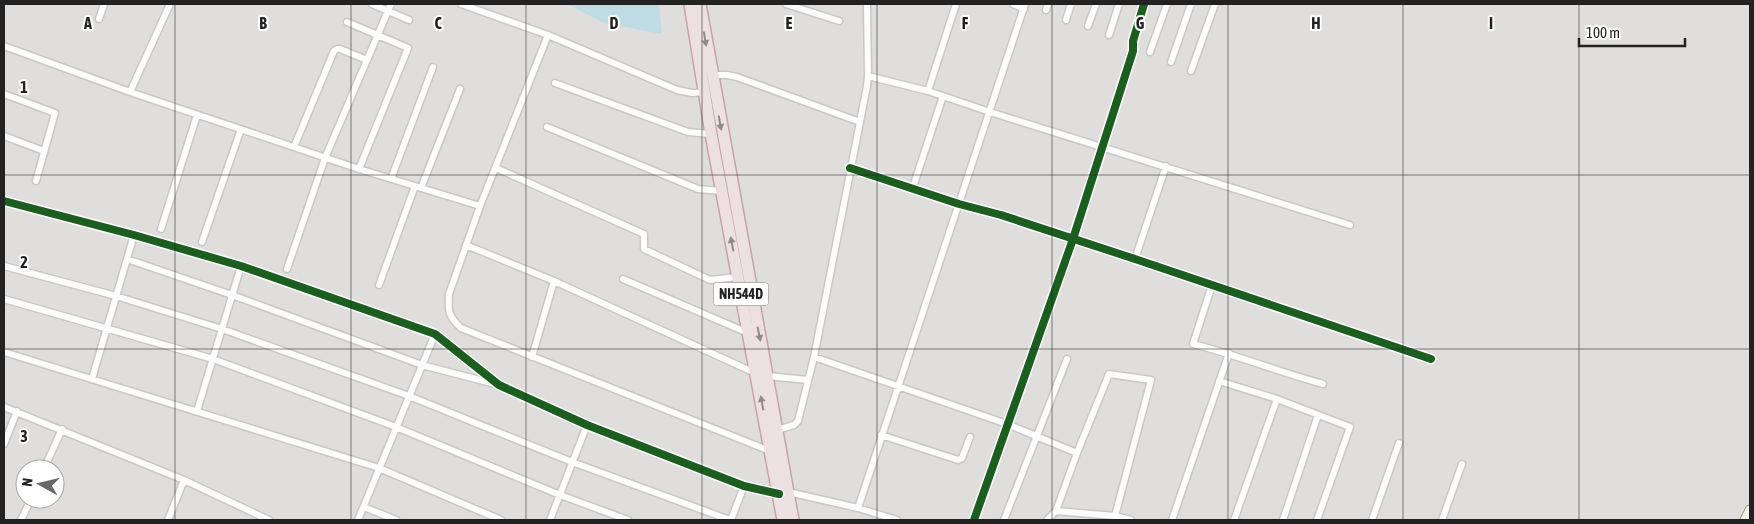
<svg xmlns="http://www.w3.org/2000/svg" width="1754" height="524" font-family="'Asap Condensed',sans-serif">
<rect width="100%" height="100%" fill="#f0eeeb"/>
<path fill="#dfdedc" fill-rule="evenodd" d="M4 4H1750V520H4ZM25 469H55V499H25Z"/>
<path fill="#bfdbe3" d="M567 4H659L662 34 604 23Z"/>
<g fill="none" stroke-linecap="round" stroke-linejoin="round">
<g stroke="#c9c8c7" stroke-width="9">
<path id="street" d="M170 4 130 92 359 169 480 206
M372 4 409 20
M461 4 548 35 677 90 692 93 704 92
M786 4 839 21
M1013 4 1024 9
M1046 10 1048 4
M99 19 104 4
M1066 20 1071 4
M347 22 408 48 359 169
M1088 26 1096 4
M548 35 480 206 449 294C448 311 448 316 461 328L770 451
M1109 35 1119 4
M4 46 130 92
M1150 52 1167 4
M1171 62 1191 4
M1191 71 1215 4
M712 75H727L737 77 860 122
M868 76 928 91 990 112 1350 225
M555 83 688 132 711 134
M928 91 956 4
M4 94 55 113 36 181
M547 127 698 189 722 191
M4 136 44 151
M294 147 334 51 337 49H340L367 60
M496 168 644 234V249L710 280 738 277
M850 168 959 204 1001 215 1135 259 1431 359
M391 179 433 67
M913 187 943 96
M421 188 460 89
M4 201 134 235 241 266 435 334 499 385 587 425 744 486 779 494
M161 229 197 115
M202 242 241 129
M466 245 554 281 755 373
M127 259 232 295 422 365 495 384
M1135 259 1166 166
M4 266 116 296 222 329 409 396 572 462 730 520
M287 269 325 158 391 4
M623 279 748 333
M379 285 415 186
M1212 285 1193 344C1237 355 1279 372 1323 384
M4 299 213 359 396 427 560 495 628 520
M4 352 379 468 501 520
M532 357 554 281
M814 357 1007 424 1077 453
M767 376 808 380
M92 379 134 235
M1219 381 1277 399 1350 427 1317 520
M4 407 184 480 269 520
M197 411 241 266
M777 430 794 425 798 421 814 357 867 86 868 76 867 4
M881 435 958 460 962 458 970 437
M4 444 17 411
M44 469 62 429
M788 492 858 508 897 520
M364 507 396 520
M858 508 1025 4
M1056 511 1077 453 1109 374 1151 380 1115 516
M21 520 31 499
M168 520 184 480
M358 520 435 334
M550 520 587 425
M731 520 744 486
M974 520 1073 239 1133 51V41L1144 4
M1004 520 1067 359
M1047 520 1056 511 1115 516 1131 520
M1172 520 1229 353
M1234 520 1277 399
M1283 520 1318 415
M1372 520 1399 443
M1442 520 1462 464"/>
</g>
<g stroke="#999a82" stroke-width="11">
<path id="secondary" d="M1745 520 1750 510"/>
</g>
<g stroke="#c5a2ac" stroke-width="14">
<path id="highway" d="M690 4 711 134 783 520
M700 4 793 520"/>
</g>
<use href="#street" stroke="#fdfcfc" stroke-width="6"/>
<use href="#secondary" stroke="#f4f4ed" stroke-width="9"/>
<use href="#highway" stroke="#ece0e2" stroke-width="11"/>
<g stroke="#fff" stroke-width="11">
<path id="cycleway" d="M850 168 959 204 1001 215 1135 259 1431 359
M4 201 134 235 241 266 435 334 499 385 587 425 744 486 779 494
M974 520 1073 239 1133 51V41L1144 4"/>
</g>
<use href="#cycleway" stroke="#1b5e20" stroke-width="8"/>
</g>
<defs><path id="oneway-solid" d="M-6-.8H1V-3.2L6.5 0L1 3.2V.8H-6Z" transform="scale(1.25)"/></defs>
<g fill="#918a8c">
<use href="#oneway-solid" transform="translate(705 39) rotate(81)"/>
<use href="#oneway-solid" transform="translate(720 123) rotate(80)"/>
<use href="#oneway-solid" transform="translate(732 244) rotate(-101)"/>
<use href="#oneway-solid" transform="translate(759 334) rotate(79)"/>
<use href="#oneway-solid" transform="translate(762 403) rotate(-100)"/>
</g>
<path fill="none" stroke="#222" stroke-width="1" stroke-opacity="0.55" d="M175 4V520M351 4V520M526 4V520M702 4V520M877 4V520M1052 4V520M1228 4V520M1403 4V520M1579 4V520M4 175H1750M4 349H1750"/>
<g text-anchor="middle" stroke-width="4" stroke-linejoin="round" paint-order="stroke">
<rect fill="#fff" stroke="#646464" stroke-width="1" x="713.5" y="282.5" width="55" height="23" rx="4"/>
<g font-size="14" font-weight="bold" fill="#222">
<text x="741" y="299">NH544D</text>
</g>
</g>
<g font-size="16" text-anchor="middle" font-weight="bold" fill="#222" stroke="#fff" stroke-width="4" stroke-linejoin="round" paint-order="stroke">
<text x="88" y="29">A</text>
<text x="263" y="29">B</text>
<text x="438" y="29">C</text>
<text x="614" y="29">D</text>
<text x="789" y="29">E</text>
<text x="965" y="29">F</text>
<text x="1140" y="29">G</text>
<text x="1316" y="29">H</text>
<text x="1491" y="29">I</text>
<text x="24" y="93">1</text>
<text x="24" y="268">2</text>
<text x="24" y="442">3</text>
</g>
<rect width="1754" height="524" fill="none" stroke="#222222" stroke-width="10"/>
<g transform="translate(40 484) rotate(278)"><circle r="24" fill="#ffffff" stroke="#a7a7a7"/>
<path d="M0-4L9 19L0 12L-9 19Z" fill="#6a6968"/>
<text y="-8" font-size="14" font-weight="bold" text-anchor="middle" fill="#222222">N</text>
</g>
<path d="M1579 38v8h106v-8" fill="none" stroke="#222222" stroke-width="2.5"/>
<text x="1586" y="38" font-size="15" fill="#222222" stroke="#ffffff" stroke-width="4" paint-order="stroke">100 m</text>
</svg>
